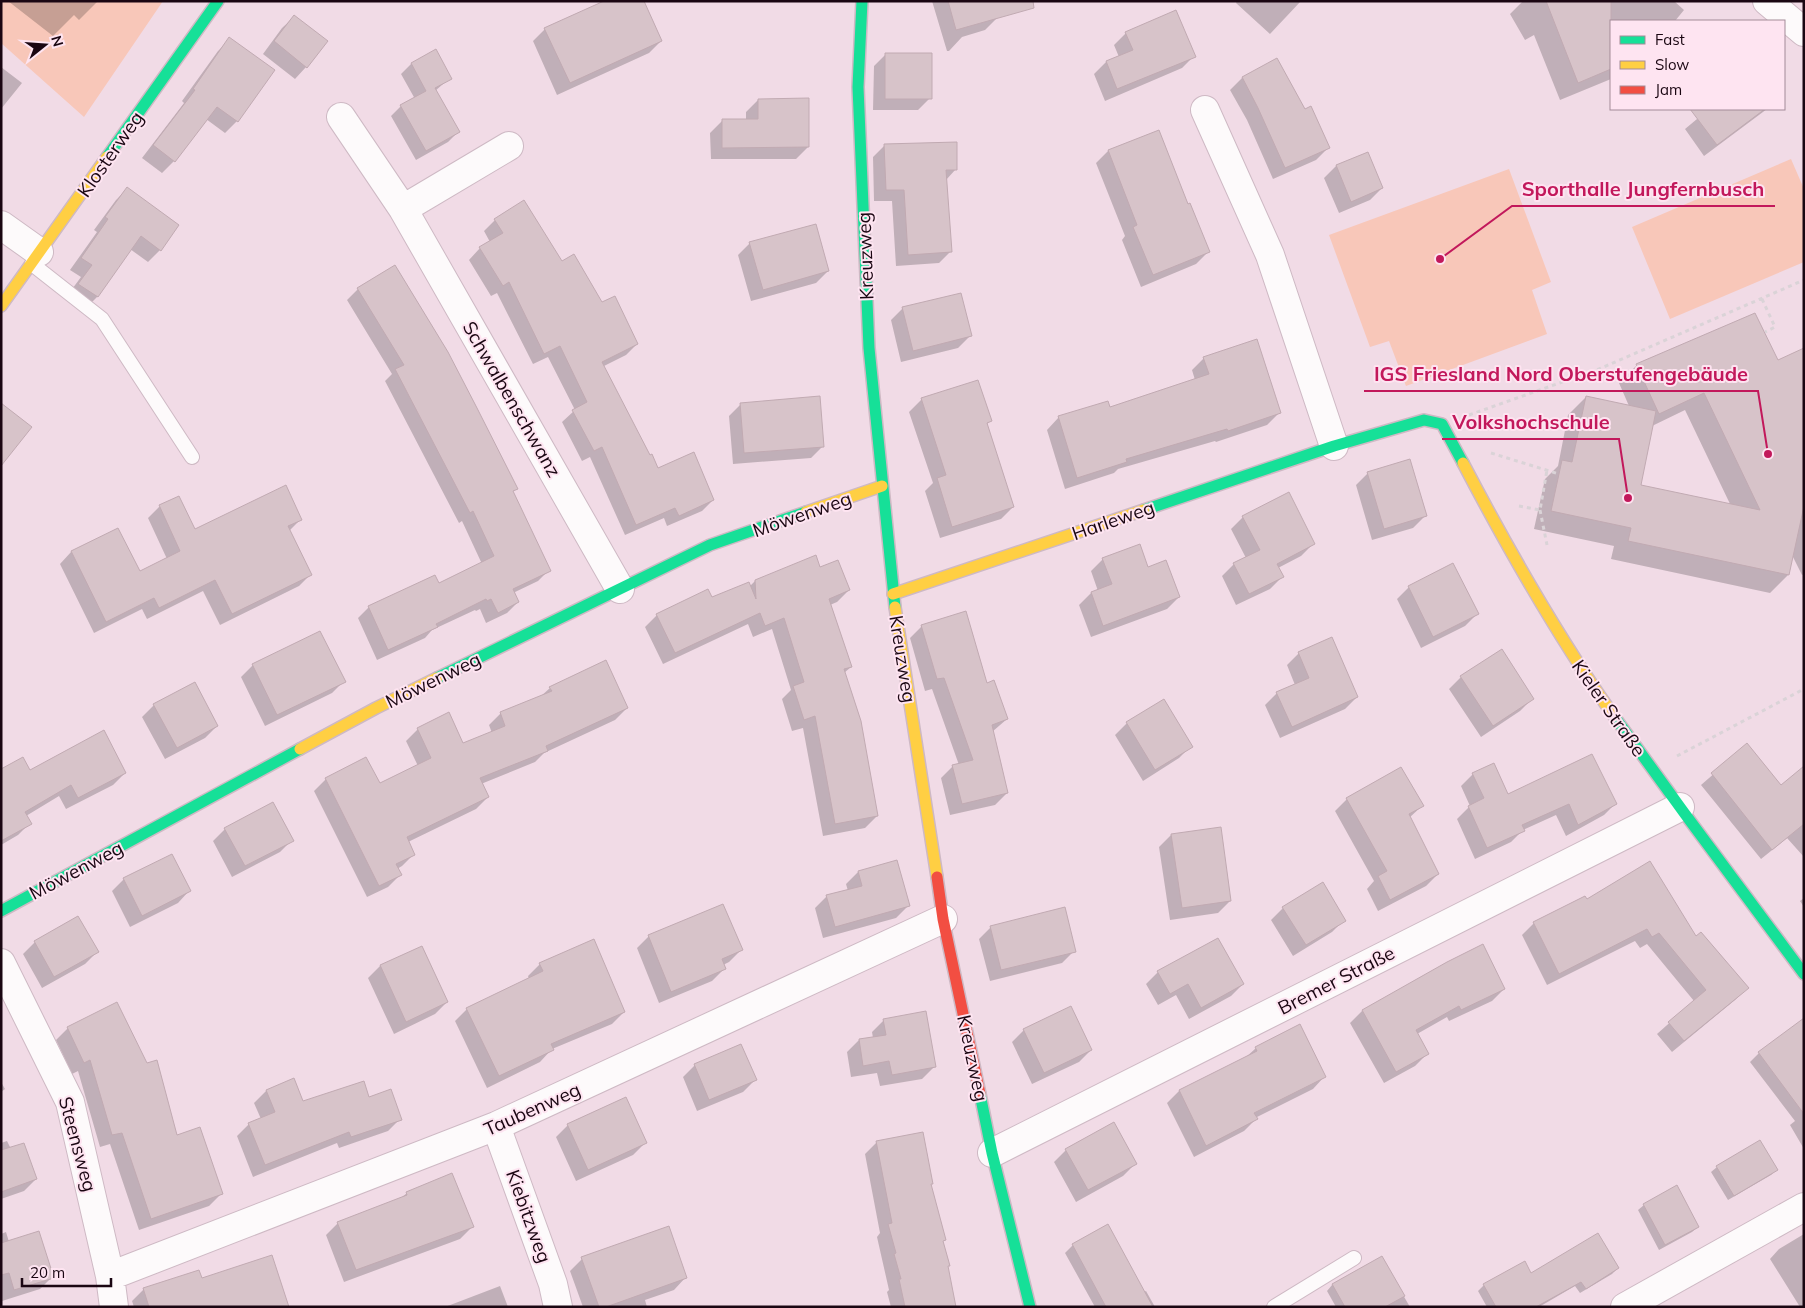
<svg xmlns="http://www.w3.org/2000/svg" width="1805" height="1308" font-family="Mulish,sans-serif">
<rect width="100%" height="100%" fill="#f1dbe6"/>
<path fill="#f8c7b9" d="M1 1H163L84 117 1 43Z
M1791 159 1804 189V262L1670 319 1632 227Z
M1509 169 1551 282 1532 290 1547 334 1406 386 1389 341 1370 347 1329 235Z"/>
<path fill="#0003" fill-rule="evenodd" d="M8 1H98L79 20 74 15 53 36Z
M932 1H992L997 18 985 30 962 37 949 51H947Z
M1237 1H1301L1270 34 1236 3Z
M1523 1H1674L1684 10 1675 21H1611V79L1560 100 1534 35 1525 40 1510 14Z
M294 17 306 67 295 79 263 54 282 28Z
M545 29 661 41 649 53 557 95 533 41Z
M1126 33 1194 56 1182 68 1105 101 1094 74 1106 62 1119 57 1114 45Z
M230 39 237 121 225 133 206 119 174 161 162 173 142 158 184 103 182 101 218 51Z
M435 51 450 78 435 91 458 132 448 142 416 160 391 116 401 106 415 99 401 74 411 64Z
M886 54 930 98 918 110H873L874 66Z
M1276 59 1304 110 1328 148 1316 160 1273 179 1247 120 1230 90 1242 78Z
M1 67 22 83 1 109Z
M758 100 808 147 796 159H711L710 133 722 121H746V112Z
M1709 109H1767L1704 156 1685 129Z
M1158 132 1187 206 1208 252 1196 264 1141 287 1122 240 1125 236 1096 163 1108 151Z
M885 145 956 169 946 180 951 251 939 263 896 266 892 201H874L873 157Z
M1367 153 1382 188 1370 200 1339 213 1324 178 1336 166Z
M128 188 160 250 148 262 130 249 97 297 85 309 67 296 81 277 70 270 97 232 94 230 116 200Z
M495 220 562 263 602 304 637 344 626 355 602 367 657 469 713 500 702 511 667 526 664 518 625 535 590 457 582 461 562 422 575 410 548 357 533 364 497 293 491 296 469 260 480 248 490 242 484 231Z
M750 243 828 271 816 283 751 301 738 255Z
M358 289 516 488 512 492 549 570 538 581 513 593 518 602 507 613 486 623 480 609 476 611 475 610 432 630 425 638 377 660 358 618 369 607 438 584 482 564 462 521 459 523 385 381 392 374 347 300Z
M903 308 970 336 958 348 901 362 891 320Z
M1804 349V574L1802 575 1792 555 1788 575 1770 593 1611 559 1614 546 1534 529 1545 479 1558 466 1568 415 1586 397 1629 406 1619 383 1637 365 1778 362ZM1685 410 1731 506 1639 486 1652 426Z
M1204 358 1279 413 1267 425 1216 442 1215 441 1118 469 1114 473 1065 489 1047 430 1059 417 1109 408 1195 380 1192 370Z
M978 382 990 421 987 424 1013 507 1001 519 940 538 925 491 933 483 909 412 921 400Z
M741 404 823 446 811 458 733 464 729 416Z
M1368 473 1425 516 1413 528 1372 540 1356 485Z
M178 497 195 531 300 520 289 531 310 575 299 586 220 625 203 591 147 619 142 609 94 633 60 564 71 552 117 529 140 573 167 559 148 518 159 507Z
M1243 517 1313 544 1301 556 1278 568 1282 577 1270 589 1236 605 1222 576 1234 564 1246 558 1231 529Z
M1103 559 1148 568 1179 597 1167 609 1091 637 1079 605 1091 593 1098 591 1091 571Z
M820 568 849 590 837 602 830 605 851 667 844 673 877 816 865 828 823 836 803 728 792 731 782 699 791 690 772 629 753 637 748 624 663 664 645 627 657 615 750 586 755 581Z
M1409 587 1477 614 1465 626 1421 648 1397 599Z
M922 626 987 684 1007 719 992 732 1007 793 995 805 950 815 941 778 953 766 959 765 932 689 925 691 910 638Z
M1331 639 1357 697 1345 709 1280 738 1265 705 1277 693 1295 685 1287 665 1299 653Z
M253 665 344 681 332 693 265 726 241 677Z
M1461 677 1532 699 1520 711 1481 737 1449 689Z
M550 688 627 708 615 720 544 753 535 762 481 784 488 797 476 809 408 842 414 854 402 866 397 869 400 875 388 887 367 897 314 791 326 779 379 785 418 766 406 741 418 729 463 744 492 733 489 725 501 713 540 697Z
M154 705 217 726 205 738 165 759 142 717Z
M1127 723 1191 746 1179 758 1143 781 1115 735Z
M1747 745 1781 786 1804 785V857L1787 838 1761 859 1701 785Z
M1 771H30L125 773 113 785 66 809 59 796 26 816 30 823 18 835 1 845Z
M1473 774 1508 796 1616 803 1604 815 1566 836 1556 815 1523 830 1511 842 1475 859 1457 819 1470 806 1461 786Z
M1347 799 1422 806 1409 818 1438 874 1426 886 1378 911 1367 889 1374 881 1335 811Z
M225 829 292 840 280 852 232 877 213 841Z
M1171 835 1230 901 1218 913 1170 920 1159 847Z
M858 872 908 906 896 918 823 938 815 908 827 896 848 891 846 884Z
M124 879 189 891 178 903 130 927 112 891Z
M1804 898V907L1800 901Z
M1586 901 1696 938 1747 988 1735 1000 1672 1052 1657 1034 1694 1001 1647 944 1640 948 1635 941 1547 985 1522 935 1534 923Z
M1283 908 1344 920 1332 932 1293 956 1271 920Z
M991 927 1074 951 1062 963 990 981 979 939Z
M649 936 741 950 729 962 723 965 724 969 712 981 659 1003 637 948Z
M35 942 97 952 85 964 42 988 23 954Z
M422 947 447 1002 435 1014 394 1034 368 978 380 966Z
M540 964 624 1012 612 1024 552 1049 540 1062 487 1088 455 1021 467 1009 529 979 528 976Z
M1158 972 1243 984 1231 996 1189 1019 1176 995 1158 1005 1146 984Z
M1504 989 1492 1001 1449 1021 1447 1017 1417 1034 1427 1054 1415 1066 1384 1083 1350 1023 1362 1011Z
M884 1020 934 1067 922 1079 880 1086 877 1073 851 1077 847 1052 859 1040 873 1038 872 1032Z
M1798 1024 1804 1032V1149L1790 1125 1795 1121 1750 1062 1759 1053Z
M68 1028 177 1137 221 1194 209 1206 139 1230 110 1144 100 1147 78 1071 72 1074 56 1040Z
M1024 1030 1091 1050 1079 1062 1032 1084 1012 1042Z
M1256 1048 1324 1077 1313 1089 1255 1118 1256 1119 1244 1131 1194 1157 1167 1103 1179 1091 1244 1059Z
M695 1065 755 1080 743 1092 697 1111 683 1077Z
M293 1080 302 1103 369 1099 400 1119 388 1131 339 1148 337 1143 253 1177 237 1136 249 1124 261 1119 254 1103 266 1091Z
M1 1082 5 1089 1 1092Z
M568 1125 645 1143 633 1155 576 1181 556 1137Z
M7 1141 11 1149 36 1179 24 1191 1 1199V1143Z
M877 1142 931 1184 930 1185 955 1307H891L887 1292 889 1290 877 1237 880 1233 865 1154Z
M1066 1150 1135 1164 1123 1176 1076 1202 1054 1162Z
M1717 1167 1776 1170 1771 1175 1728 1200 1711 1172Z
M407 1193 472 1227 460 1239 344 1282 326 1235 338 1223 401 1198Z
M1644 1205 1698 1227 1692 1232 1659 1250 1638 1210Z
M6 1232 9 1242 52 1277 40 1289 2 1301 1 1234Z
M1804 1234V1307H1800L1770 1259 1779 1249Z
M1073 1245 1144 1292 1146 1291 1155 1307H1095L1065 1253Z
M1381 1257 1410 1307H1336L1327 1291 1332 1285Z
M582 1259 686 1277 674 1290 645 1300 647 1307H583L570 1271Z
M1618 1268 1612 1274 1580 1293 1575 1286 1539 1307H1487L1478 1291 1484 1285Z
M202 1280 288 1307H134L132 1301 144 1289Z
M500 1286 508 1307H445Z"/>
<path fill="#d7c3c9" stroke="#c1aab2" d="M604 1H644L662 41 570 83 544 28Z
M948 1H1033L1034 8 956 30Z
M1546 1H1611V69L1578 83Z
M1176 10 1196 57 1117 89 1106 61 1133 50 1125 32Z
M294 15 328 41 307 68 274 41Z
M229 37 275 70 238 122 217 107 175 162 153 145 195 90 193 89Z
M436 49 452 79 435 88 460 132 426 151 400 105 426 91 411 63Z
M885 53H932V99H885Z
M1277 58 1305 109 1311 106 1330 148 1285 168 1258 108 1242 77Z
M809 98V147L722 148V119H758V99Z
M1690 109H1765L1717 145Z
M1159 130 1188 204 1190 203 1210 252 1153 275 1133 227 1137 225 1108 150Z
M957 142V170H946L952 252 908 255 904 190H886L884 144Z
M1368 152 1383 188 1351 202 1336 165Z
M127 187 179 225 161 251 141 236 98 297 78 284 92 265 81 258 108 219 105 217Z
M524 200 562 261 574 254 602 302 615 296 638 344 602 362 650 455 652 454 658 468 694 452 714 500 679 516 675 508 636 525 602 447 594 451 572 410 587 402 560 346 544 354 509 282 503 286 479 247 503 233 494 219Z
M816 224 829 271 763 290 749 242Z
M395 265 448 352 477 408 518 489 513 491 551 571 513 589 519 602 498 613 491 599 487 601 486 599 436 624 438 627 388 650 368 606 435 575 439 583 494 556 473 511 470 513 395 369 404 365 357 288Z
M961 293 972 336 913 351 902 307Z
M1755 313 1778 360 1804 348V506L1789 575 1628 541 1631 528 1551 511 1562 460 1572 462 1586 396 1656 411 1641 485 1760 510 1704 393 1659 414 1636 364Z
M1257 339 1281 413 1228 431 1227 429 1126 459 1127 462 1077 478 1058 416 1108 401 1110 407 1209 374 1203 357Z
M978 380 992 421 987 423 1014 507 952 527 937 478 946 475 921 398Z
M820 396 824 447 744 453 740 403Z
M1 403 32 427 1 466Z
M1410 459 1427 516 1384 529 1367 472Z
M286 485 302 520 288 526 312 575 232 614 215 580 159 608 154 598 106 622 71 551 118 528 140 571 180 551 159 505 179 496 195 529Z
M1289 492 1315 544 1277 564 1284 577 1249 594 1233 563 1260 550 1242 516Z
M1140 544 1148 567 1166 560 1180 597 1103 626 1091 592 1112 584 1102 558Z
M816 555 820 567 838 560 850 590 829 599 852 667 844 669 861 721 878 816 835 824 815 716 804 720 793 686 804 682 784 618 765 626 760 613 675 653 656 614 708 589 712 597 749 582 756 599 755 580Z
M1453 563 1479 614 1433 637 1408 586Z
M966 611 987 683 994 680 1008 719 992 725 1008 793 962 804 952 765 973 760 944 678 937 679 921 625Z
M320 631 346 682 277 715 252 664Z
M1332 637 1358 697 1292 727 1276 692 1309 678 1298 652Z
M1502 649 1534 699 1493 726 1460 676Z
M606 660 628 708 546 746 548 751 480 778 489 797 407 837 415 855 396 864 402 875 379 886 325 778 366 757 380 783 431 758 417 728 449 712 463 743 505 726 500 712 552 691 549 687Z
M195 682 218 726 177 748 153 704Z
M1164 699 1193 747 1155 770 1126 722Z
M104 730 126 773 78 798 71 785 25 812 32 824 1 841V769L23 757 30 770Z
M1747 743 1781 785 1804 766V824L1772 850 1711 773Z
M1592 754 1617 804 1578 825 1569 804 1522 825 1525 831 1487 848 1468 806 1484 798 1472 773 1494 763 1508 794Z
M1401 767 1424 806 1409 814 1439 874 1390 900 1378 876 1387 871 1346 798Z
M273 802 294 841 245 866 224 828Z
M1221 827 1231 901 1182 908 1171 834Z
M172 854 191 891 142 916 123 878Z
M897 860 910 906 835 927 826 895 862 886 858 871Z
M1650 861 1696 936 1701 932 1749 988 1684 1041 1668 1022 1706 990 1659 933 1652 937 1647 929 1559 974 1533 922 1585 896 1587 899Z
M1323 882 1346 921 1306 945 1282 907Z
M723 904 743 950 722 959 726 969 671 992 648 935Z
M1065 907 1076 952 1001 970 990 926Z
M78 916 99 952 54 977 34 941Z
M1218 938 1244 984 1201 1008 1188 984 1170 994 1157 971Z
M594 939 625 1012 551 1044 554 1050 499 1076 466 1008 543 971 539 963Z
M1483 944 1505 989 1461 1010 1459 1006 1416 1030 1429 1054 1396 1072 1362 1010 1447 962Z
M422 946 448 1002 406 1022 380 965Z
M117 1002 147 1063 157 1060 177 1135 200 1127 223 1194 151 1219 122 1133 112 1135 90 1060 84 1063 67 1027Z
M1071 1006 1092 1050 1044 1073 1023 1029Z
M926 1011 936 1067 892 1075 889 1061 863 1066 859 1039 886 1035 883 1019Z
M1804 1018V1114L1758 1052Z
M1300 1024 1326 1077 1254 1113 1258 1119 1206 1146 1179 1090 1257 1051 1255 1047Z
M741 1044 757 1080 709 1100 694 1064Z
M294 1078 303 1101 364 1081 369 1097 391 1089 402 1120 351 1137 349 1132 265 1165 248 1123 275 1112 266 1090Z
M626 1097 647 1143 588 1170 567 1124Z
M1114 1122 1137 1164 1088 1190 1065 1149Z
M923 1132 933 1184H931L946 1240 943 1241 950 1266H948L956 1307H905L899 1279H901L894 1254 896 1253 888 1224 892 1223 876 1141Z
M1760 1140 1778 1170 1734 1196 1716 1166Z
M24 1143 37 1179 1 1192V1150Z
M452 1173 474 1227 356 1270 337 1222 407 1195 406 1192Z
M1677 1185 1699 1227 1665 1245 1643 1204Z
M1108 1224 1153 1307H1106L1072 1244Z
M669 1226 687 1278 606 1307H599L581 1257Z
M39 1231 54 1278 14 1290 9 1273 1 1275V1243Z
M1598 1233 1619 1268 1586 1289 1581 1282 1536 1307H1496L1483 1284 1525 1261 1531 1273Z
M272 1255 289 1307H149L143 1288 199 1270 202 1278Z
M1382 1256 1405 1296 1385 1307H1345L1332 1284Z"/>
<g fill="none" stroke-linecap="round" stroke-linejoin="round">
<g stroke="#ceb9c4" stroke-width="16">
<path id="lane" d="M32 264 102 319 192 457
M1274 1307 1354 1258"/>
</g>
<g stroke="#ceb9c4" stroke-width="30">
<path id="street" d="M1767 1 1804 32
M1205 110 1270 255 1334 446
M341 117 403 209
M509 146 403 209 620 589
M1 225 39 252
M1 963 70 1102 110 1276 114 1307
M496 1126 553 1284 558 1307
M992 1153 1680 807
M110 1276 496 1126 943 919
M1625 1307 1804 1207"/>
</g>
<g stroke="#ceb9c4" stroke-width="14">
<path id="fast" d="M862 1 858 87 869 348 895 607
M107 157 218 1
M1144 510 1334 446 1424 420 1442 424 1463 463
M437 678 710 545 806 512
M1611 712 1685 814 1804 974
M1 911 300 749
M980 1094 992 1153 1030 1307"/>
</g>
<g stroke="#ceb9c4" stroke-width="14">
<path id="slow" d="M1 306 107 157
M1463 463C1508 549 1555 632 1611 712
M806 512 882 486
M893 594 1144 510
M895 607 937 877
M300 749 376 708 437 678"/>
</g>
<g stroke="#ceb9c4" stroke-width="14">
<path id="jam" d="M937 877 943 919 980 1094"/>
</g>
<path stroke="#dad3d7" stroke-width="3" stroke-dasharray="4 4" stroke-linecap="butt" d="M1762 299 1775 327 1765 332
M1469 415 1599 369 1804 280
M1491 453 1559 474
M1519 506 1540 510 1547 470
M1540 510 1547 545
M1677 756 1804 689"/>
<use href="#lane" stroke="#fdfafb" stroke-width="14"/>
<use href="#street" stroke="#fdfafb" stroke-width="28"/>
<use href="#fast" stroke="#16e098" stroke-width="11"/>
<use href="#slow" stroke="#ffcf43" stroke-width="11"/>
<use href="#jam" stroke="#f24e42" stroke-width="11"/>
</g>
<g text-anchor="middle" stroke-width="4" stroke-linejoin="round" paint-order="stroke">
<g font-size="19" fill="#1a0612" stroke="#fee4f1">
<text transform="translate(110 154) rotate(-55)" y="7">Klosterweg</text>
<text transform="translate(865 256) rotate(-92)" y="7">Kreuzweg</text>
<text transform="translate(512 399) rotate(60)" y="7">Schwalbenschwanz</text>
<text transform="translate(802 514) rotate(-19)" y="7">Möwenweg</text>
<text transform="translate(1113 520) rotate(-19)" y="7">Harleweg</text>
<text transform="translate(903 659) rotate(81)" y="7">Kreuzweg</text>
<text transform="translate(433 680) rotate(-26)" y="7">Möwenweg</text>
<text transform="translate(1609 708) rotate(55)" y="7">Kieler Straße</text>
<text transform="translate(76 870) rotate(-28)" y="7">Möwenweg</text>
<text transform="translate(1336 980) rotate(-27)" y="7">Bremer Straße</text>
<text transform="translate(973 1058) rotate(78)" y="7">Kreuzweg</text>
<text transform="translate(532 1109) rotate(-24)" y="7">Taubenweg</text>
<text transform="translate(78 1144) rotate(75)" y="7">Steensweg</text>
<text transform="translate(529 1216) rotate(70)" y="7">Kiebitzweg</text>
</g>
</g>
<path fill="none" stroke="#c2185b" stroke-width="2" d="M1440 259L1512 206H1775M1768 454L1758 391H1364M1628 498L1619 439H1442"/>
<g fill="#c2185b" stroke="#fee4f1" stroke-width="2">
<circle cx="1440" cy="259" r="5"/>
<circle cx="1768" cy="454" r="5"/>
<circle cx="1628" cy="498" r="5"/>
</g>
<g font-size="20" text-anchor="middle" font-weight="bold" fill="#c2185b" stroke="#fee4f1" stroke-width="4" stroke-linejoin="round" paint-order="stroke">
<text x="1643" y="196">Sporthalle Jungfernbusch</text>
<text x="1561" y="381">IGS Friesland Nord Oberstufengebäude</text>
<text x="1531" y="429">Volkshochschule</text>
</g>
<rect width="1805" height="1308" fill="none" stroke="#1a0612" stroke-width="5"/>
<rect x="1610" y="20" width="175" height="90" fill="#fee4f1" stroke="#a38b98"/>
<rect x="1620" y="36" width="25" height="8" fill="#16e098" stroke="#a38b98"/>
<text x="1655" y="45" font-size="15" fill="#1a0612">Fast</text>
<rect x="1620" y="61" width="25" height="8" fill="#ffcf43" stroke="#a38b98"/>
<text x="1655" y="70" font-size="15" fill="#1a0612">Slow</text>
<rect x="1620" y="86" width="25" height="8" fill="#f24e42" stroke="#a38b98"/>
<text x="1655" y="95" font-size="15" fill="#1a0612">Jam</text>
<g transform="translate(45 45) rotate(73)" stroke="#fee4f1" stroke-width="4" paint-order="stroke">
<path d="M0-4L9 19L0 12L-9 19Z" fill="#1a0612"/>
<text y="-8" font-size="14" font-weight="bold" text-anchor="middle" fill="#1a0612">N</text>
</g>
<path d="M22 1278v8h89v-8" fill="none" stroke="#1a0612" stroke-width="2.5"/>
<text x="30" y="1278" font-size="15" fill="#1a0612" stroke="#fee4f1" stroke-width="4" paint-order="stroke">20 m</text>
</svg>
